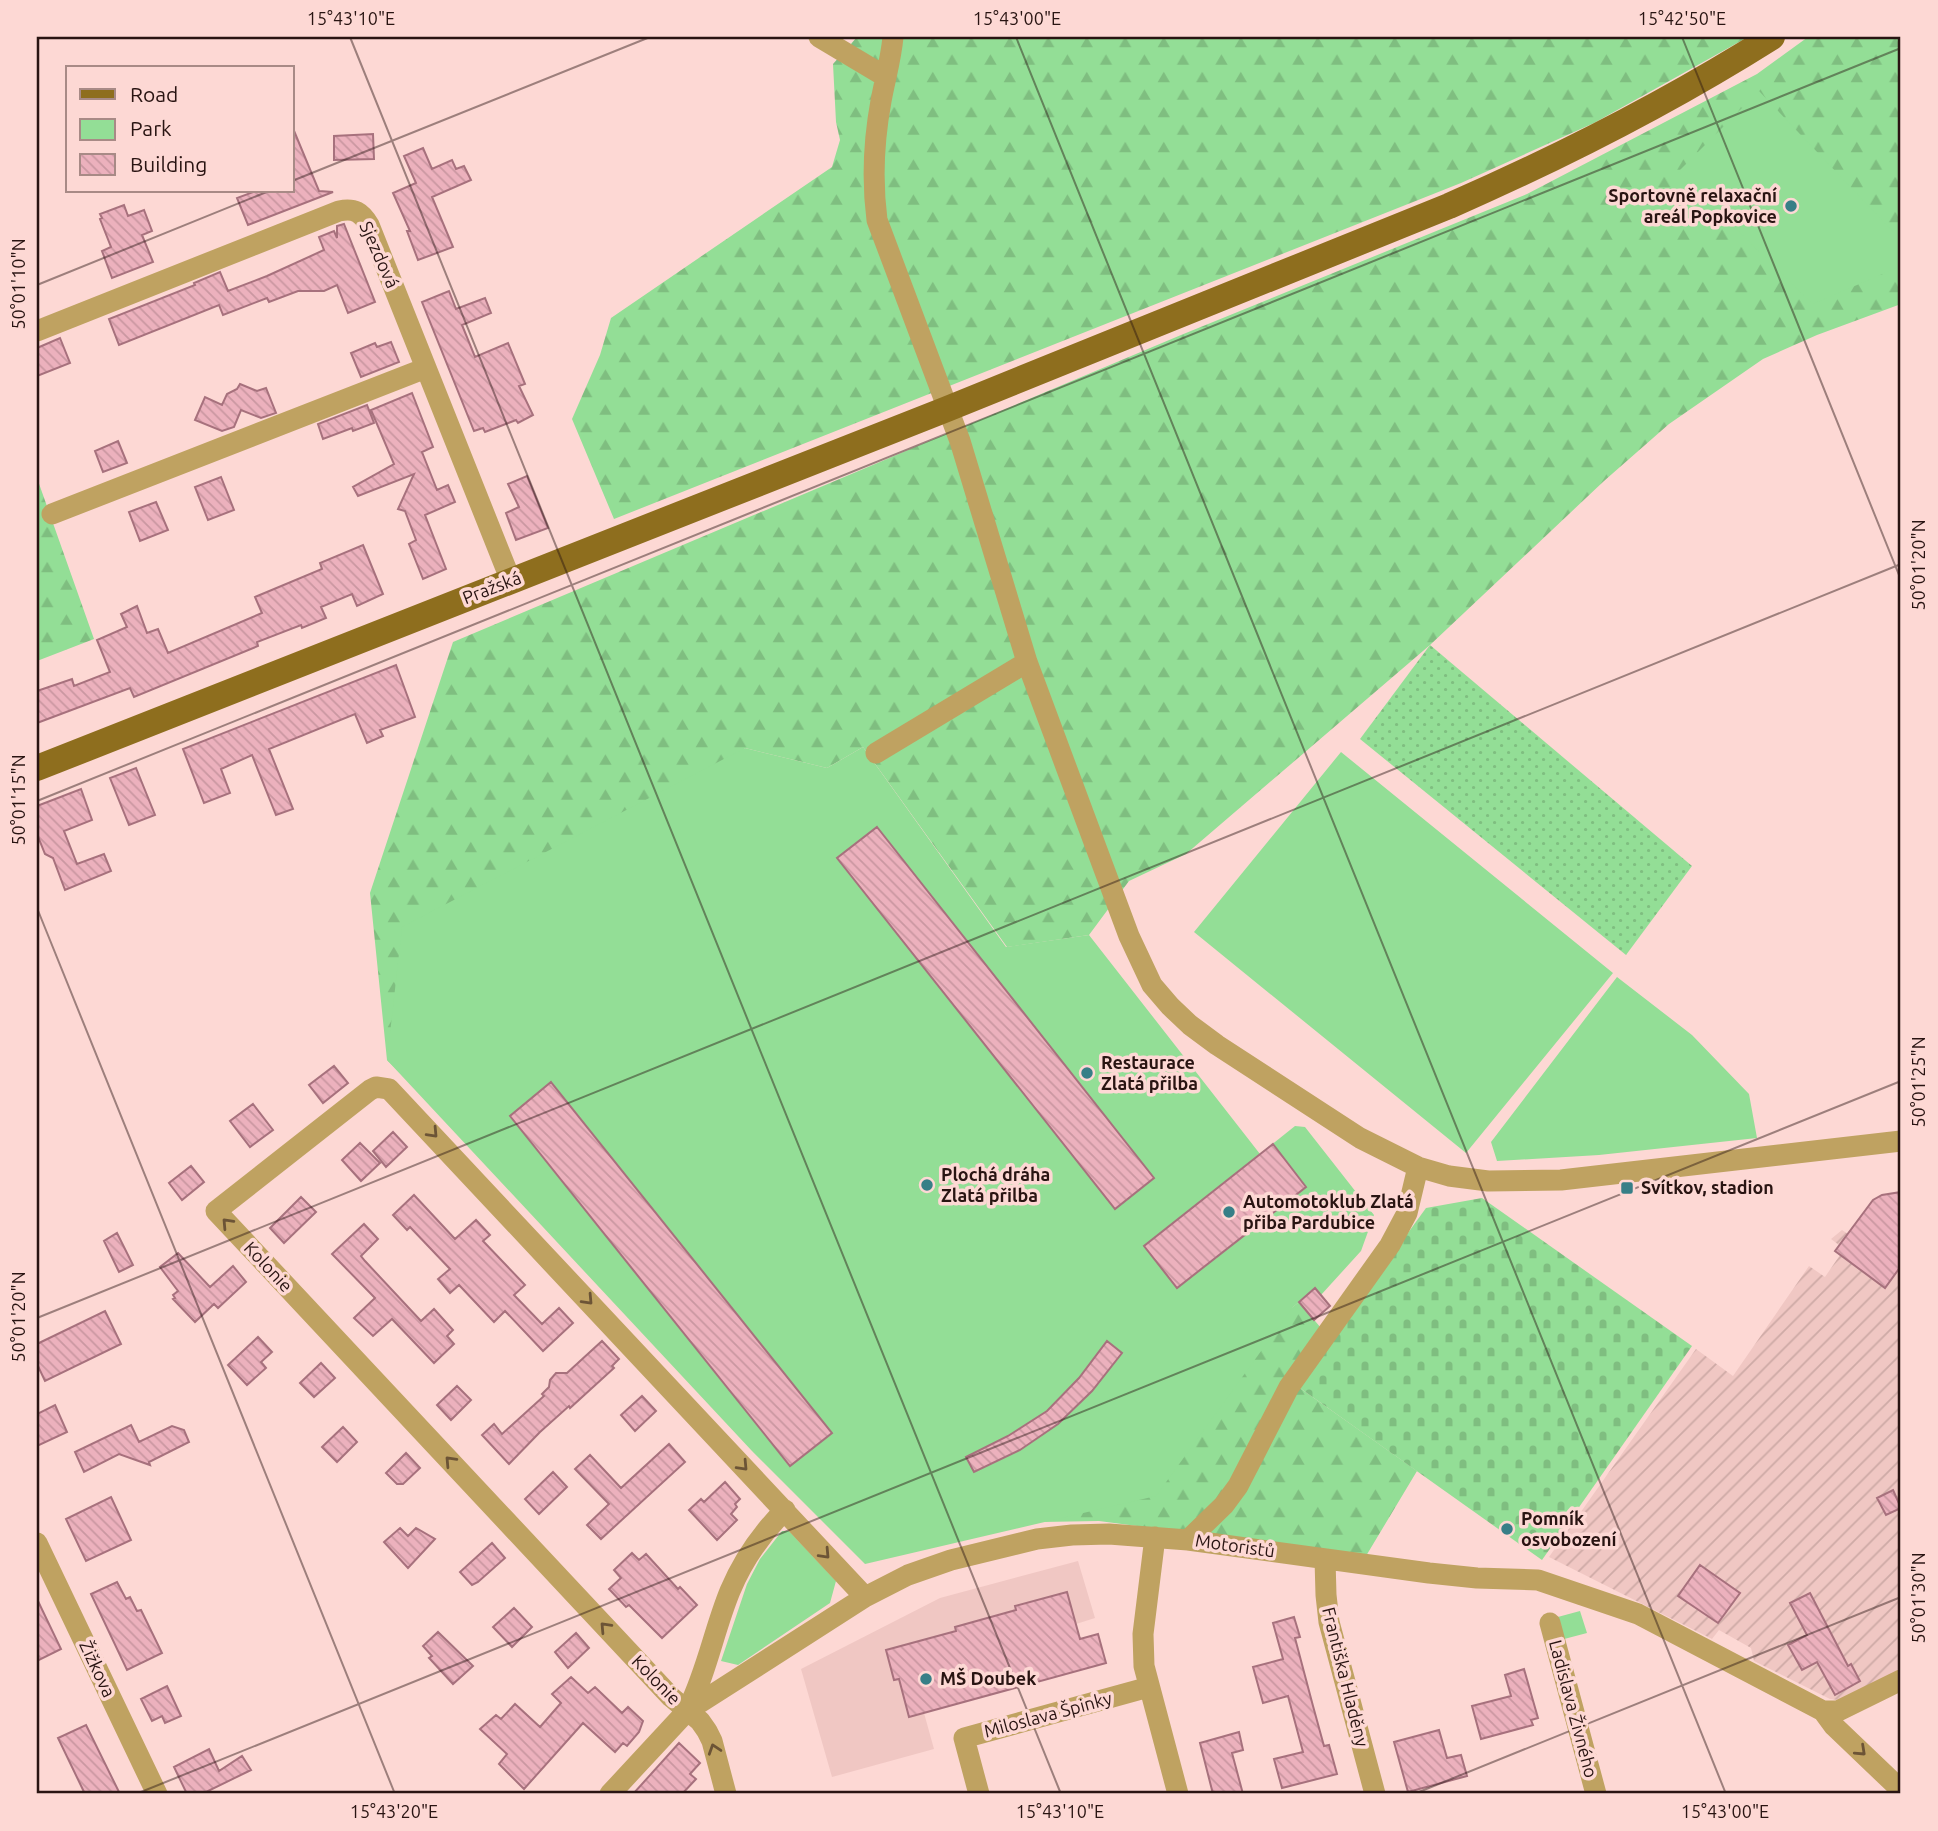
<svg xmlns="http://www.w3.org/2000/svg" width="1938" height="1831" font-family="Ubuntu,sans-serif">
<defs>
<pattern id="industrial-furrows" width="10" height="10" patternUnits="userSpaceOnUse" patternTransform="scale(1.75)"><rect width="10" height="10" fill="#f0c7c3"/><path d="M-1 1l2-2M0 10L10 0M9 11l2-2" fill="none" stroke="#ceaaa6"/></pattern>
<pattern id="grass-dots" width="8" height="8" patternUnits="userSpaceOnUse" patternTransform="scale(1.75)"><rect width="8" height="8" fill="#93de96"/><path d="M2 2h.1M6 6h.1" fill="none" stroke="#7fbe80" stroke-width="1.8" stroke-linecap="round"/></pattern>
<pattern id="forest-firs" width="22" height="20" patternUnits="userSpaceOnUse" patternTransform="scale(1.75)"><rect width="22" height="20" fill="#93de96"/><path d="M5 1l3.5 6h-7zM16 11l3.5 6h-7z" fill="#7fbe80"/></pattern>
<pattern id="cemetery-stones" width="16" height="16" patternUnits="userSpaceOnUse" patternTransform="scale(1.75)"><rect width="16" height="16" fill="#93de96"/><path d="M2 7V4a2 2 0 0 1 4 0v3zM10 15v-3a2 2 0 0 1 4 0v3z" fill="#7fbe80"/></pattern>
<pattern id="building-back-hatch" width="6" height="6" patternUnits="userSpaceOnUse" patternTransform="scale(1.75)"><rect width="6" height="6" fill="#ecb1bd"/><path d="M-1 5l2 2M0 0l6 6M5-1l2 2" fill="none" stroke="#ca97a1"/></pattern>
</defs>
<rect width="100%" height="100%" fill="#fdd8d4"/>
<path fill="#f0c7c3" d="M1078 1561 1095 1618 1076 1624 1080 1639 1098 1634 1106 1663 924 1713 934 1749 832 1777 801 1669 940 1598Z"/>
<path fill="url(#industrial-furrows)" d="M1901 1192V1669L1838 1700 1830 1699 1754 1661 1751 1648 1719 1630 1712 1639 1549 1557 1696 1349 1733 1376 1809 1266 1825 1277 1840 1255 1835 1251 1839 1245 1831 1239 1842 1230 1848 1234 1872 1201 1878 1205 1880 1196Z"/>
<path fill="url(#grass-dots)" d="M1430 645 1692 866 1626 955 1360 739Z"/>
<path fill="url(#forest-firs)" d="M857 37H1748L1594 123 1461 183 614 519 572 419 600 355 611 318 832 167 840 140 836 122 833 64Z
M1808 37H1901V304L1817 335 1763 359 1669 424 1604 481 1430 645 1186 854 1129 881 1089 935 1007 947 863 747 827 768 745 748 404 1077 387 1060 370 893 453 642 1181 335 1527 194 1757 74Z
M37 478 94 639 37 661Z
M1299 1302 1321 1328 1297 1386 1417 1471 1366 1556 1099 1521 1042 1522 1219 1366Z"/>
<path fill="url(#cemetery-stones)" d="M1482 1198 1692 1346 1542 1560 1297 1386 1426 1208Z"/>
<path fill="#93de96" d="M1759 91 1901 240V266L1813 304 1678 172Z
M863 747 1006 947 1089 935 1260 1154 1295 1126 1305 1127 1374 1215 1361 1251 1321 1295 1315 1289 1293 1307 1156 1496 865 1564 752 1451 387 1060 402 927 745 748 827 768Z
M1341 752 1613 973 1466 1153 1194 932Z
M1617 977 1692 1035 1749 1094 1757 1138 1599 1155 1497 1161 1491 1142Z
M782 1531H789L836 1581 830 1603 738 1665 721 1661 747 1584 760 1559Z
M1580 1611 1587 1633 1549 1643 1543 1621Z"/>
<path fill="url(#building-back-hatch)" stroke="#a7717d" stroke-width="2" d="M292 126 319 191 333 192 248 225 237 198 256 191H292Z
M373 134 374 159 334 160V136Z
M423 148 432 169 452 160 456 169 464 166 471 180 432 197 453 247 418 260 407 231H410L393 193 416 183 404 156Z
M124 205 128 216 144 210 152 231 142 235 153 262 112 278 102 251 111 247 100 219 102 218 100 214Z
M344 224 375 302 348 313 337 285 324 291H298L269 302 267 298 223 315 219 305 119 345 109 319 195 285 194 283 220 272 228 291 267 276 324 250 319 237 334 231 337 238V226Z
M449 291 456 309 485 298 491 313 462 325 475 357 508 343 525 384 519 386 533 415 518 423 516 420 485 432 483 428 474 431 422 302Z
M60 338 70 363 37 376V348Z
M391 342 399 362 361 377 351 353 375 343 377 347Z
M240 384 257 391 266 388 276 413 261 418 241 410 234 427 222 431 195 420 205 397 222 405 227 394 237 389Z
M412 393 433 447 422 452 437 490 448 485 455 502 425 515 446 569 423 579 409 544 416 540 405 511 398 509 414 474 358 496 353 487 394 464 371 410Z
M367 405 374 423 353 431 352 428 323 439 318 424Z
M118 441 127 463 103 472 95 451Z
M527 476 548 528 516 540 506 513 519 507 508 484Z
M221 477 234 510 208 520 195 487Z
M156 502 168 530 140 541 129 512Z
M363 545 383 594 357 606 352 594 321 607 326 618 302 628 301 625 257 642 258 646 134 697 130 688 37 723V691L72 679 74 686 110 672 97 640 127 627 121 614 137 606 147 633 158 629 168 653 262 613 255 597 322 569 320 563Z
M396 665 415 717 380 730 383 736 367 743 355 714 269 749 293 809 276 815 252 755 221 769 230 793 204 803 183 749Z
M136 768 155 815 129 825 110 778Z
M81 789 92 820 64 831 77 864 104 854 111 871 65 890 53 858 45 854 37 834V806Z
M877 827 1154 1178 1115 1209 837 858Z
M334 1066 348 1083 323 1103 309 1085Z
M551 1082 832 1433 790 1466 510 1116Z
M253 1104 273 1130 250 1147 230 1121Z
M393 1132 407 1147 386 1167 373 1151Z
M360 1143 380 1163 361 1181 342 1160Z
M1273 1144 1306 1187 1177 1288 1144 1246Z
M191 1166 204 1182 182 1200 169 1183Z
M1901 1192V1266L1885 1288 1835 1251 1873 1200 1882 1195Z
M414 1195 455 1239 476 1220 490 1235 483 1241 525 1285 514 1295 542 1324 559 1308 573 1323 543 1351 505 1311 494 1322 459 1285 450 1293 438 1279 450 1269 410 1227 407 1230 393 1215Z
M301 1197 316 1212 284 1243 270 1228Z
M364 1224 378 1239 361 1256 365 1261 421 1321 434 1309 453 1330 447 1336 454 1344 434 1363 392 1319 373 1336 354 1318 375 1298 332 1254Z
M117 1233 133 1265 119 1272 104 1241Z
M178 1253 210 1287 233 1266 246 1282 218 1308 214 1304 195 1322 173 1299 175 1298 173 1295 178 1291 160 1267Z
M1315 1288 1330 1306 1314 1320 1299 1302Z
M105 1311 121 1344 45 1381 37 1364V1344Z
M258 1337 272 1352 261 1362 266 1368 247 1385 228 1365Z
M602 1341 619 1359 612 1366 614 1368 570 1408 569 1406 540 1432 509 1464 482 1435 494 1424 502 1434 544 1396 542 1394 549 1387 550 1380 556 1373H567Z
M1107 1341 1122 1353 1092 1391 1058 1424 1020 1450 974 1472 966 1457 1008 1436 1047 1411 1079 1378Z
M321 1363 335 1378 314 1397 300 1383Z
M457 1386 471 1400 451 1420 437 1405Z
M642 1396 656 1411 635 1431 621 1415Z
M55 1405 67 1432 37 1446V1414Z
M131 1425 139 1442 172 1426 184 1430 189 1442 149 1462 150 1465 119 1454 84 1472 75 1452Z
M343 1427 357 1442 337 1462 322 1447Z
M669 1444 685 1462 601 1539 587 1525 609 1504 575 1469 590 1455 621 1488Z
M406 1453 420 1468 403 1484H397L386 1473Z
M553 1472 567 1487 539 1514 525 1499Z
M725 1482 740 1499 735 1504 737 1507 731 1514 737 1520 717 1540 689 1510 701 1499 704 1502Z
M1893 1490 1901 1508 1886 1515 1877 1498Z
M111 1497 131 1540 86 1561 66 1519Z
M400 1528 408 1536 416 1528 435 1539 408 1568 384 1542Z
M492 1543 505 1558 478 1582 472 1585 460 1572Z
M632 1553 639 1560 646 1554 678 1589 680 1587 697 1605 662 1638 629 1605 626 1607 609 1589 621 1578 614 1570Z
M1700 1565 1740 1593 1718 1623 1678 1596Z
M117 1582 126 1599 130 1597 137 1611 141 1610 162 1653 127 1670 91 1594Z
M1067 1592 1080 1639 1098 1634 1106 1663 909 1717 899 1679 894 1680 886 1650 956 1631 955 1627 1016 1610 1015 1606Z
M1810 1593 1848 1666 1851 1664 1860 1681 1835 1695 1817 1662 1802 1670 1788 1645 1807 1635 1790 1603Z
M37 1599 61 1649 37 1661Z
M514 1608 532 1627 512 1647 493 1627Z
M1294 1617 1300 1637 1295 1638 1313 1706 1324 1746 1329 1745 1337 1774 1282 1788 1274 1759 1303 1752 1288 1696 1263 1703 1253 1667 1283 1659 1273 1623Z
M438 1632 473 1666 453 1684 429 1658 432 1656 423 1646Z
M576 1633 589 1648 568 1668 555 1652Z
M1524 1669 1538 1718 1531 1720 1533 1725 1481 1739 1472 1706 1511 1696 1505 1675Z
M571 1677 588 1693 595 1687 622 1713 628 1707 643 1721 639 1732 627 1746 623 1743 615 1752 583 1723 524 1789 499 1764 507 1754 480 1729 496 1715 501 1719 515 1704 540 1727 561 1703 552 1694Z
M167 1686 181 1716 165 1723 162 1716 152 1721 141 1699Z
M86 1725 120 1794H85L58 1738Z
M1439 1730 1447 1758 1461 1755 1467 1776 1408 1792 1394 1742Z
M1239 1732 1243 1750 1232 1753 1243 1794H1213L1200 1743Z
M679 1743 700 1763 690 1774 696 1779 682 1794H633Z
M209 1749 219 1771 242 1756 251 1770 202 1794H187L174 1767Z"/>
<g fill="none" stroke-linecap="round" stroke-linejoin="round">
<path stroke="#bfa261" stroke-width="21" d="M819 37 886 77
M893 37C891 59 885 79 881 101 874 139 872 181 877 220L960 441 1027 662 1129 936 1152 985 1170 1006 1190 1025 1217 1045 1360 1138 1418 1167 1449 1176 1488 1181 1561 1180 1901 1141
M37 331 339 211C355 208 361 212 369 225L511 581
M52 514 426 368
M876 753 1027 662
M1155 1537 1143 1634 1144 1666 1178 1794
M1188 1540 1224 1505 1238 1486 1289 1387 1390 1245 1407 1213 1418 1167
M37 1543 157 1794
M1325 1559 1326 1595 1329 1622 1375 1794
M1550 1623 1596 1794
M688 1709C707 1671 714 1630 730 1591 743 1560 761 1534 785 1510
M1823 1711 1834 1726 1901 1790
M610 1794 687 1711 865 1597 908 1575 951 1560 1037 1539 1072 1535 1109 1534 1188 1540 1429 1573 1477 1578 1538 1580 1638 1614 1823 1711H1838L1901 1680
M726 1794 712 1741 707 1731 700 1721 671 1697 216 1211 370 1090 376 1087 389 1089 865 1597
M979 1794 964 1738 1149 1687"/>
<path stroke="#8e6e1e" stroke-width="26" d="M37 768 947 409 1449 206C1561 157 1669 102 1772 37"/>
</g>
<defs><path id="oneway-chevron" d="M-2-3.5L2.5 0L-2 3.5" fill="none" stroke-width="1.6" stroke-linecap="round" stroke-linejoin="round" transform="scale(1.75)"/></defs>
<g stroke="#6c5436">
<use href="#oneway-chevron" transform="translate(433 1133) rotate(47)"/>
<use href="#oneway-chevron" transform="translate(227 1223) rotate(-133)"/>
<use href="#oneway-chevron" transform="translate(588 1300) rotate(47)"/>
<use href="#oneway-chevron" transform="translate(450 1461) rotate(-133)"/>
<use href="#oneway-chevron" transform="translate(743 1466) rotate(47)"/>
<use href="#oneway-chevron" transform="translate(825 1554) rotate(47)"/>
<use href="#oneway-chevron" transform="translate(605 1627) rotate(-133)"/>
<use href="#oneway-chevron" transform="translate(714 1749) rotate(-108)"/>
<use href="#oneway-chevron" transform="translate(1861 1751) rotate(43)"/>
</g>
<path fill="none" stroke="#291412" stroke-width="2" stroke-opacity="0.45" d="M350 37 1061 1794M1016 37 1726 1794M1682 37 1901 580M292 181 650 37M37 285 269 191M37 801 1901 48M37 908 395 1794M37 1318 1901 564M136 1794 1901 1081M1414 1794 1901 1597"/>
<g fill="#377f87" stroke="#fdd8d4" stroke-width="2.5">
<circle cx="1791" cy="206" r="7"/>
<circle cx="1087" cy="1073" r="7"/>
<circle cx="927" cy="1185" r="7"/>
<rect x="1620" y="1181" width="14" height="14" rx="3.5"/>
<circle cx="1229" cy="1212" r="7"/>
<circle cx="1507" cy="1529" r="7"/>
<circle cx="926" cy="1679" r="7"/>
</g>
<g text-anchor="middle" stroke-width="7" stroke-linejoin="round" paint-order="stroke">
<g font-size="18" font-weight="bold" fill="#291412" stroke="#fdd8d4" text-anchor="start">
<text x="1777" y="202" text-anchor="end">Sportovně relaxační<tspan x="1777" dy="21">areál Popkovice</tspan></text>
<text x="1101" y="1069">Restaurace<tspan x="1101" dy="21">Zlatá přilba</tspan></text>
<text x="941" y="1181">Plochá dráha<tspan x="941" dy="21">Zlatá přilba</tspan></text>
<text x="1641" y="1194">Svítkov, stadion</text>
<text x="1243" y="1208">Automotoklub Zlatá<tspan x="1243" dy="21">přiba Pardubice</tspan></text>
<text x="1521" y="1525">Pomník<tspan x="1521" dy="21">osvobození</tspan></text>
<text x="940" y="1685">MŠ Doubek</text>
</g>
<g font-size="18" fill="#291412" stroke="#fdd8d4">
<text transform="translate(379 255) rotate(66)" y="6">Sjezdová</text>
<text transform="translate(492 588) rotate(-21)" y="6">Pražská</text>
<text transform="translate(268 1267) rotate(47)" y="6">Kolonie</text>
<text transform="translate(1235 1546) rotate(8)" y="6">Motoristů</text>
<text transform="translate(97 1669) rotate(65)" y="6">Žižkova</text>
<text transform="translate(1345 1677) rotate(76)" y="6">Františka Hladěny</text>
<text transform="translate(656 1680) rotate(46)" y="6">Kolonie</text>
<text transform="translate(1573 1709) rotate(75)" y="6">Ladislava Živného</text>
<text transform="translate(1048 1715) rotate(-15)" y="6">Miloslava Špinky</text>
</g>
</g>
<rect width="1938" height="1831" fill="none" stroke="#fdd8d4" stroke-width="77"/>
<rect x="66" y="66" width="228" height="126" fill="#fdd8d4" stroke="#a88a86" stroke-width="2"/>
<rect x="80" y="89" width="35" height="10" fill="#8e6e1e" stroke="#a88a86" stroke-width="2"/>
<text x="130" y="102" font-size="21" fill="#291412">Road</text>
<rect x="80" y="119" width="35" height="21" fill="#93de96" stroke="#a88a86" stroke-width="2"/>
<text x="130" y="136" font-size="21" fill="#291412">Park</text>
<rect x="80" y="154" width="35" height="21" fill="url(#building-back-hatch)" stroke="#a88a86" stroke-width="2"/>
<text x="130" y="172" font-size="21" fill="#291412">Building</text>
<rect x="38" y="38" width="1861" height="1754" fill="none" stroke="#291412" stroke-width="2.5"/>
<g font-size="18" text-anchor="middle" fill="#291412">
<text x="351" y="25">15°43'10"E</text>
<text x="1017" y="25">15°43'00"E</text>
<text x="1682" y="25">15°42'50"E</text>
<text transform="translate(19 284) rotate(-90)" y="6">50°01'10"N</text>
<text transform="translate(1919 565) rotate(-90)" y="6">50°01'20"N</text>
<text transform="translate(19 800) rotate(-90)" y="6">50°01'15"N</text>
<text transform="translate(1919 1082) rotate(-90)" y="6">50°01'25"N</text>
<text transform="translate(19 1317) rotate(-90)" y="6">50°01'20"N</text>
<text transform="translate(1919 1598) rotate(-90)" y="6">50°01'30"N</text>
<text x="394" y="1818">15°43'20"E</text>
<text x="1060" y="1818">15°43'10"E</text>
<text x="1725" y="1818">15°43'00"E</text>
</g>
</svg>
